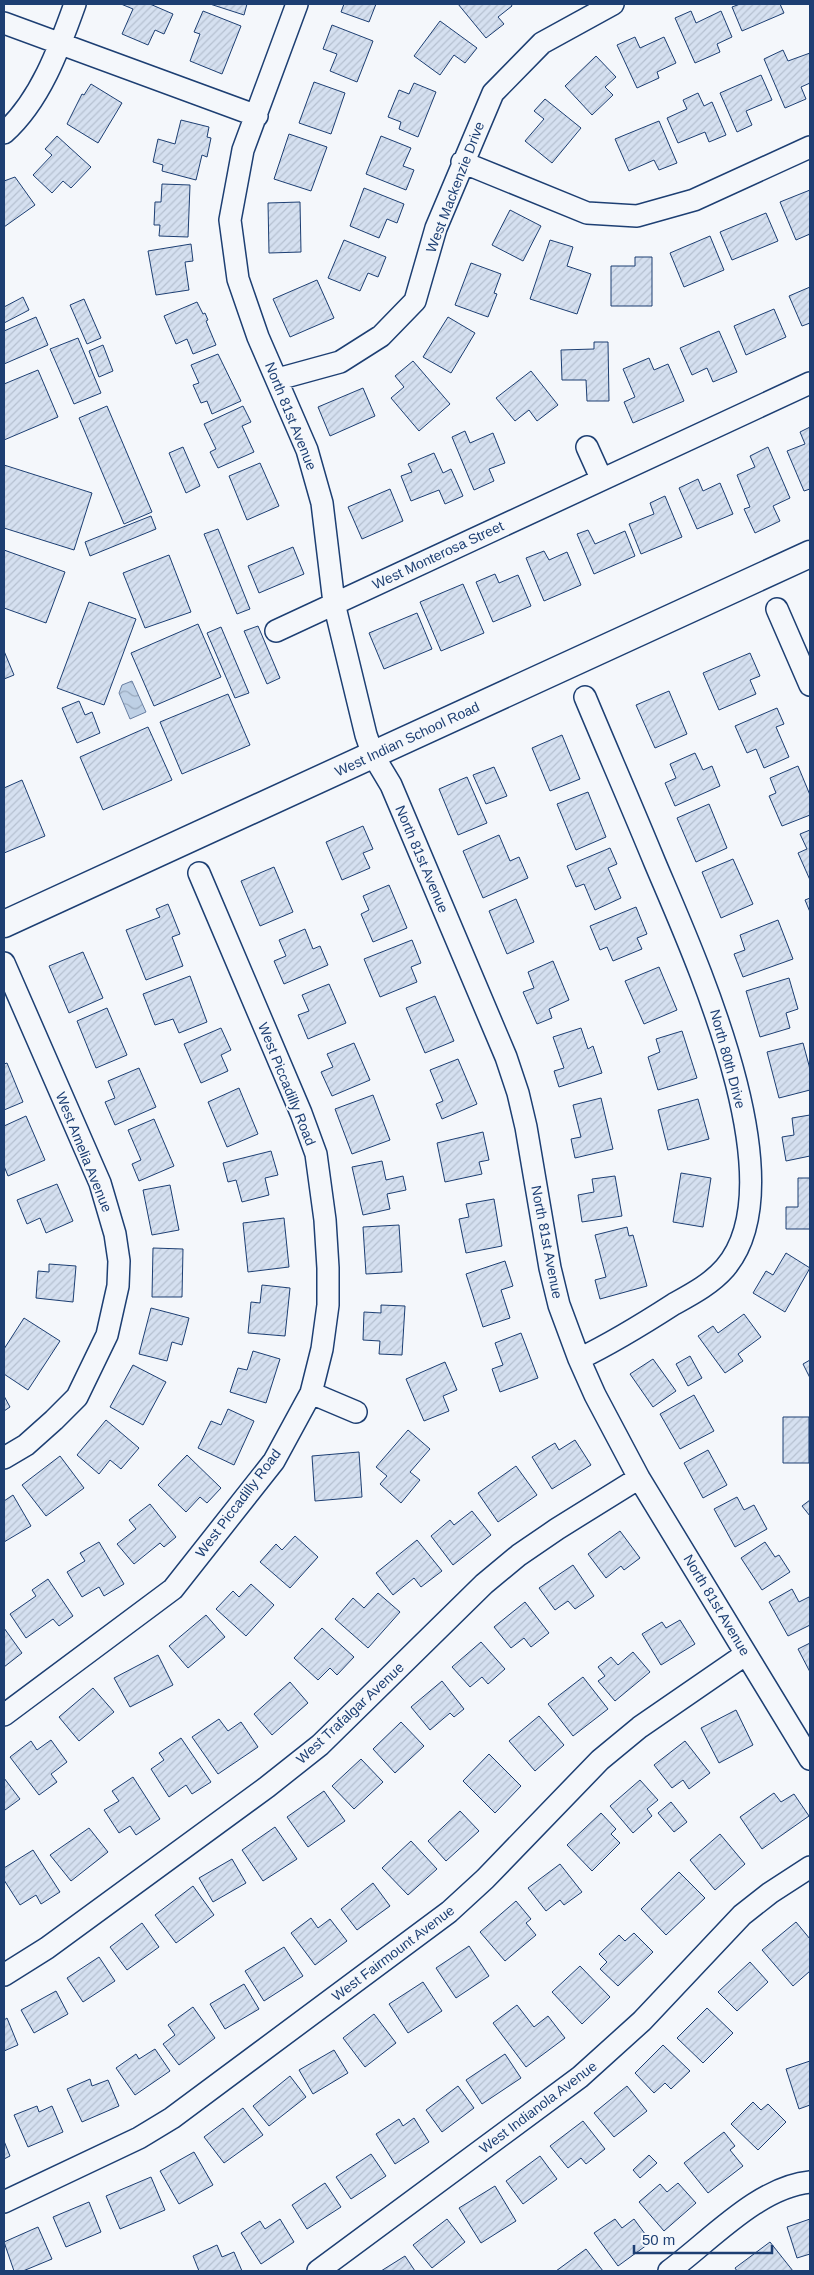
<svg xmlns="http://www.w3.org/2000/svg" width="814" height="2275" font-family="Arial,sans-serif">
<defs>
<pattern id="water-waves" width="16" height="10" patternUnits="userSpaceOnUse" patternTransform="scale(1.25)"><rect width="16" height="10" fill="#bed0e5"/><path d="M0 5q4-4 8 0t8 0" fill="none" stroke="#9aaabe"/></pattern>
<pattern id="building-hatch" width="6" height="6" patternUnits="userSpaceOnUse" patternTransform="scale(1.25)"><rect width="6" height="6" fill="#d5e0f0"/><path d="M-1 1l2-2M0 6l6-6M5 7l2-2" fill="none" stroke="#b6c1d1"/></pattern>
</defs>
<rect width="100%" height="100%" fill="#f4f7fb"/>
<path fill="url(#water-waves)" stroke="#687fa3" d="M132 681 146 712 130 719 119 693 122 685Z"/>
<path fill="url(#building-hatch)" stroke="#1d3f73" d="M121 4H150L173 14 164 34 155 30 148 45 122 34 133 9Z
M210 4H247L244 15Z
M344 4H376L369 22 341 12Z
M458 4H511L512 6 498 17 504 24 486 38Z
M740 4H780L784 13 742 31 732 7Z
M203 11 241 26 222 74 190 61 200 34 194 32Z
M691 11 696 23 721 11 732 37 717 44 720 52 695 63 675 18Z
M440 21 477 48 465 63 454 55 440 75 414 56Z
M332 25 373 41 357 82 330 71 337 54 323 49Z
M635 37 640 48 664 37 676 63 657 72 659 78 637 88 617 45Z
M783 50 788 61 810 53V83L801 87 806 99 785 108 764 59Z
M596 56 616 77 605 87 613 95 592 115 565 86Z
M761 75 772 100 746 111 752 125 737 132 720 93Z
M314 82 345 93 331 134 299 123Z
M414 83 436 92 418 137 399 129 401 122 388 117 399 90 409 94Z
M91 84 122 103 98 143 67 124 82 94 84 95Z
M698 93 704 106 712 102 726 135 709 142 705 132 678 143 667 118 687 109 683 100Z
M545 99 581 128 552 163 525 141 544 119 534 111Z
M181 120 209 127 207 137 211 138 207 157 202 155 196 180 162 171 163 165 153 162 158 139 175 144Z
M659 121 677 163 659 170 654 160 629 171 615 139Z
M289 134 327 147 311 191 274 179Z
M57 136 91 167 71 188 63 181 52 193 33 175 52 155 45 149Z
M381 136 411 148 403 166 414 170 406 190 366 174Z
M15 177 35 205 4 227V181Z
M162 184 190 185 188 237 159 236 160 225H154L155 202H161Z
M364 188 404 204 397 223 387 219 379 238 350 226Z
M810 190V234L796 240 780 202Z
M300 202 301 252 269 253 268 203Z
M510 210 541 226 523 261 492 245Z
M766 213 778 241 732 260 720 232Z
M710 236 724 270 684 287 670 253Z
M344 240 386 257 378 277 368 273 360 291 328 278Z
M550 240 573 247 567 266 591 274 577 314 530 299Z
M191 244 193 261 185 262 189 290 156 295 148 251Z
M635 257H652V306H611V266H635Z
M471 263 501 274 494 293 497 294 488 317 455 305Z
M317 280 334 318 290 337 273 299Z
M810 287V323L802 326 789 296Z
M23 297 29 310 4 323V307Z
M84 299 101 338 87 344 70 305Z
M197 302 203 314 205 313 208 320 206 321 216 345 193 354 187 339 176 344 164 316Z
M774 309 786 337 746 355 734 326Z
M36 317 48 345 4 364V331Z
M448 317 475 333 451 373 423 357Z
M719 331 737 372 713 382 707 368 692 375 680 348Z
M78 338 101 393 74 404 50 349Z
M594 342H608L609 401H587L586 380H562L561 350 594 349Z
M103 345 113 371 99 377 89 351Z
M218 354 241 401 212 414 207 401 201 403 193 385 199 383 191 365Z
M649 358 654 370 668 364 684 401 633 423 624 402 635 397 623 369Z
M413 361 450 404 419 431 391 398 404 387 395 376Z
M38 370 58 417 4 440V384Z
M531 371 558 405 537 421 529 410 515 421 496 398Z
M363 388 375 416 330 436 318 407Z
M107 406 152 512 124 524 79 418Z
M243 406 251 422 242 426 254 452 218 468 210 452 216 449 204 424Z
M810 427V489L804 491 787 451 805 444 800 432Z
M465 431 470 443 493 433 505 463 489 469 494 481 474 490 452 437Z
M183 447 200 486 186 493 169 453Z
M768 447 790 498 773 506 780 521 755 533 744 509 750 507 737 475 755 467 750 456Z
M434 453 443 473 451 469 463 496 445 504 439 490 411 501 401 476 412 472 408 464Z
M260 463 279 506 247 520 229 476Z
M4 465 92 493 74 550 4 528Z
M698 479 703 491 720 483 733 514 697 529 679 488Z
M390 489 403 521 362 539 348 507Z
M665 496 682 537 641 554 629 524 654 514 650 503Z
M151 516 156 529 90 556 85 542Z
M218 529 250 609 237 614 204 534Z
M588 530 595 544 625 531 635 556 594 574 577 534Z
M293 547 304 574 259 593 248 566Z
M4 550 65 572 46 623 4 608Z
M544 551 549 560 567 552 581 585 544 601 526 558Z
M169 555 191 612 145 628 123 573Z
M495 574 499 583 518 575 531 606 493 622 476 582Z
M463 584 484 633 441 651 420 602Z
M89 602 136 619 104 705 57 688Z
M417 613 432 649 384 669 369 633Z
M198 624 221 677 154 706 131 653Z
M258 626 280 678 267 684 244 631Z
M221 627 249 693 235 698 207 633Z
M4 651 14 675 4 679Z
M750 653 760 676 750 680 756 694 719 710 703 673Z
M669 691 687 734 655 748 636 705Z
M228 694 250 745 182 774 160 722Z
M79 701 85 715 92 712 100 733 77 743 62 708Z
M777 708 784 724 776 727 789 757 764 768 756 749 747 753 735 726Z
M148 727 172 780 103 810 80 757Z
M562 735 580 779 550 791 532 748Z
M695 753 703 770 712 766 720 786 675 806 665 783 676 778 670 764Z
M798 766 810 795V815L782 826 769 796 776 793 770 778Z
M494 767 507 796 486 804 473 775Z
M467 777 487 823 458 835 439 789Z
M22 780 45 836 4 853V788Z
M588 792 606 837 576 850 557 804Z
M709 804 727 848 696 862 677 818Z
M363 826 373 849 363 853 370 868 342 880 326 842Z
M810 830V880L798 853 807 849 800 834Z
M499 835 510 861 519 857 528 878 483 898 463 851Z
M610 848 617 864 608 868 621 898 595 910 584 884 576 887 567 866Z
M733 859 753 904 721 918 702 872Z
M274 867 293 912 260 926 241 881Z
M389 885 407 928 373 942 361 914 369 910 363 896Z
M810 898V912L805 900Z
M516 899 534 942 507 954 489 911Z
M168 904 180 934 172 937 183 966 146 980 126 930 160 917 156 909Z
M636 907 647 934 637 938 642 949 613 961 607 947 600 950 590 926Z
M778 920 793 959 743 977 734 954 745 950 740 935Z
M305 929 313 949 320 946 328 965 284 984 274 961 286 956 279 940Z
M412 940 421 963 411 967 417 982 380 997 364 959Z
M83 952 103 998 69 1013 49 966Z
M553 961 569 1000 549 1009 552 1018 537 1024 523 992 534 988 528 972Z
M659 967 677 1010 644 1024 625 981Z
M190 976 207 1022 179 1033 173 1019 155 1025 143 994Z
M789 978 798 1009 786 1013 790 1028 760 1037 746 991Z
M329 984 346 1023 308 1039 298 1015 309 1011 302 995Z
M435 996 454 1041 425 1053 406 1008Z
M107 1008 127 1055 96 1068 77 1021Z
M221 1028 231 1050 221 1055 228 1071 201 1083 184 1044Z
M581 1028 588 1049 593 1046 602 1073 559 1087 554 1071 564 1068 553 1037Z
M682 1031 697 1078 658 1090 648 1057 660 1052 656 1039Z
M354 1043 370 1080 332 1096 321 1072 333 1067 327 1054Z
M803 1043 810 1069V1090L779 1098 767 1052Z
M458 1059 477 1104 442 1119 436 1104 443 1101 430 1070Z
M7 1063 23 1102 4 1110V1064Z
M139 1068 156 1107 115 1125 105 1102 115 1098 108 1081Z
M239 1088 258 1134 227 1147 208 1102Z
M373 1095 390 1140 352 1154 335 1109Z
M601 1098 613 1149 575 1158 571 1139 581 1137 573 1105Z
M698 1099 709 1139 668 1150 658 1110Z
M810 1115V1156L786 1161 782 1137 794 1135 792 1118Z
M26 1116 45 1160 8 1176 4 1166V1126Z
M154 1119 174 1166 139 1181 132 1164 141 1160 128 1130Z
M483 1132 489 1160 479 1162 482 1174 445 1182 437 1143Z
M271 1151 278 1175 265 1178 269 1195 242 1202 236 1180 228 1182 223 1163Z
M382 1161 386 1180 403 1176 406 1190 387 1194 390 1209 363 1215 352 1167Z
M681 1173 711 1178 703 1227 673 1222Z
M615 1176 622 1216 582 1222 578 1195 594 1192 592 1179Z
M798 1178H810V1229H786V1207H798Z
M57 1184 73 1221 46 1233 40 1218 27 1224 17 1200Z
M170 1185 179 1230 152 1235 143 1190Z
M494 1199 502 1246 466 1253 459 1219 469 1217 466 1204Z
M284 1218 289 1267 248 1272 243 1223Z
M399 1225 402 1272 366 1274 363 1227Z
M627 1227 629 1236 633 1235 647 1286 600 1299 595 1280 606 1277 595 1235Z
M153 1248 183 1249 182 1297H152Z
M786 1253 810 1268 785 1312 753 1293 766 1271 773 1275Z
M505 1261 513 1286 501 1290 510 1318 483 1327 466 1274Z
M49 1264 76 1266 73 1302 36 1298 38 1271 49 1272Z
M262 1285 290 1288 285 1336 248 1333 251 1302 260 1303Z
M381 1305 405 1306 402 1355 379 1354 380 1341 363 1340 364 1312 381 1313Z
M151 1308 189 1318 182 1345 172 1342 167 1361 139 1354Z
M744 1314 761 1337 738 1354 743 1361 725 1373 698 1336 713 1326 718 1333Z
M24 1318 60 1341 28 1390 4 1374V1349Z
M521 1333 538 1378 500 1392 492 1369 503 1365 495 1343Z
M253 1351 280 1359 266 1403 230 1392 238 1368 247 1370Z
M690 1356 702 1378 688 1386 676 1364Z
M653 1359 676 1391 653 1407 630 1374Z
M810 1360V1378L803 1364Z
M445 1362 457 1390 443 1396 449 1411 424 1421 406 1379Z
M133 1365 166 1382 143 1425 110 1407Z
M694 1395 714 1431 680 1449 660 1414Z
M4 1396 10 1407 4 1411Z
M228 1409 254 1421 234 1465 198 1448 211 1421 221 1425Z
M783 1417H809V1463H783Z
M106 1420 139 1448 121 1469 110 1460 99 1474 77 1455Z
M408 1430 430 1449 410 1472 420 1480 401 1503 380 1484 387 1476 376 1467Z
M575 1440 591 1465 552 1489 532 1457 555 1443 559 1450Z
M708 1450 727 1485 703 1498 684 1463Z
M359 1452 362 1497 315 1501 312 1456Z
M187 1455 221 1488 207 1503 200 1497 186 1512 158 1485Z
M60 1456 84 1488 46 1516 22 1485Z
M516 1466 537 1495 498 1522 478 1493Z
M13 1495 31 1526 4 1542V1501Z
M737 1497 744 1510 754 1505 767 1529 735 1547 714 1509Z
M810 1500V1516L802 1506Z
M150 1504 176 1537 164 1547 160 1543 134 1564 117 1544 136 1529 129 1520Z
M472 1511 491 1535 453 1565 431 1536 450 1520 454 1525Z
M620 1531 640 1558 624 1570 621 1566 606 1578 588 1554Z
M295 1536 318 1557 290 1588 260 1562 276 1544 282 1550Z
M417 1540 442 1571 421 1587 414 1578 393 1595 376 1573Z
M99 1542 124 1584 104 1596 99 1587 82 1597 67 1572 85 1561 80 1553Z
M765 1542 775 1557 779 1555 790 1572 762 1590 741 1558Z
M573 1565 594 1596 575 1609 568 1601 555 1610 539 1588Z
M48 1579 73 1616 59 1626 53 1619 26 1638 10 1614 36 1596 32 1590Z
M251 1584 274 1605 246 1636 216 1609 233 1591 239 1597Z
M792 1589 799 1602 809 1597 810 1599V1625L788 1636 769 1602Z
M378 1593 400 1612 368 1648 335 1619 353 1598 364 1608Z
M525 1602 549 1633 531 1647 524 1638 511 1648 494 1627Z
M206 1615 225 1637 188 1668 169 1646Z
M680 1620 695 1644 661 1665 642 1634 662 1622 666 1628Z
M4 1628 22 1653 4 1667Z
M322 1628 354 1657 337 1675 330 1668 318 1680 294 1658Z
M481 1642 505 1669 488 1684 482 1677 470 1687 452 1667Z
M810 1643V1672L798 1649Z
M633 1652 650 1672 615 1701 598 1681 605 1676 598 1667 611 1657 618 1665Z
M158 1655 173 1685 130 1707 114 1678Z
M583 1677 608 1709 573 1736 548 1704Z
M442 1681 464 1709 454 1717 450 1713 430 1730 411 1707Z
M290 1682 308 1703 272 1735 254 1714Z
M93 1688 114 1712 79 1741 59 1717Z
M736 1710 753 1745 719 1763 701 1728Z
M539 1716 564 1745 535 1771 509 1741Z
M219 1719 228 1731 241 1722 258 1747 218 1774 192 1737Z
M401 1722 424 1746 395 1773 373 1749Z
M181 1738 211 1782 192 1794 186 1785 169 1797 151 1769 164 1760 159 1753Z
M51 1740 67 1762 51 1774 57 1782 39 1795 10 1757 31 1741 37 1750Z
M685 1741 710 1773 689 1789 683 1780 672 1788 654 1765Z
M489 1754 521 1786 495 1813 463 1781Z
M361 1759 383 1782 354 1809 332 1786Z
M133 1777 160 1819 136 1835 130 1826 119 1833 104 1810 119 1801 112 1791Z
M4 1778 20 1799 5 1810 4 1808Z
M640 1780 658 1800 647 1809 652 1816 633 1833 610 1806Z
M324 1791 345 1821 308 1847 287 1817Z
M774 1793 781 1802 794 1794 809 1816 762 1849 740 1817Z
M671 1802 687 1822 674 1832 658 1813Z
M460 1811 479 1831 446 1861 428 1841Z
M601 1813 616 1829 611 1834 620 1843 592 1871 567 1845Z
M275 1827 297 1859 263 1881 242 1850Z
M89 1828 108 1852 71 1881 50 1855Z
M720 1834 745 1864 715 1890 690 1860Z
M411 1841 437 1869 408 1895 382 1868Z
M33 1850 60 1892 41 1904 36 1895 20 1905 4 1880V1868Z
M232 1859 246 1883 213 1902 199 1878Z
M560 1864 582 1892 564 1905 560 1900 546 1911 528 1888Z
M679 1872 705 1898 666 1935 641 1909Z
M373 1883 390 1906 357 1930 341 1909Z
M193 1886 214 1915 176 1943 155 1915Z
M516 1901 531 1919 526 1923 536 1935 505 1961 480 1932Z
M311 1918 318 1928 330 1919 347 1941 315 1965 291 1933Z
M796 1922 810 1939V1971L793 1986 762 1950Z
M142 1923 159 1947 127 1970 110 1947Z
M634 1933 653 1952 618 1986 600 1969 607 1962 599 1954 619 1935 625 1941Z
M469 1946 489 1976 456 1998 436 1968Z
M284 1947 303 1976 264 2001 245 1971Z
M99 1957 115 1981 83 2002 67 1978Z
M750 1962 768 1982 737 2011 718 1992Z
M580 1966 610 1997 582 2024 552 1992Z
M423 1982 442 2011 408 2033 389 2004Z
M244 1984 259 2009 225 2029 210 2004Z
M56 1991 68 2014 34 2033 21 2010Z
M517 2005 534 2027 548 2016 565 2038 526 2067 493 2023Z
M193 2007 215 2038 179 2065 163 2044 175 2035 168 2025Z
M707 2008 733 2033 703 2063 677 2038Z
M374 2014 396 2043 365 2067 343 2038Z
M7 2018 18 2045 4 2051V2020Z
M663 2045 690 2071 671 2089 665 2083 654 2093 635 2073Z
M155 2049 170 2071 135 2095 116 2068 136 2054 139 2059Z
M334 2050 348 2073 313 2094 299 2070Z
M505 2054 521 2078 482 2104 466 2080Z
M810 2061V2105L799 2109 786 2069Z
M290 2076 306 2097 269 2126 253 2106Z
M90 2079 92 2086 108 2080 119 2106 82 2122 67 2089Z
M458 2086 474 2108 442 2132 426 2110Z
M627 2086 647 2111 614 2137 594 2113Z
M753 2102 761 2110 768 2104 786 2122 758 2150 731 2124Z
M37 2106 39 2112 52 2106 63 2132 28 2147 14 2115Z
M243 2108 263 2135 224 2163 204 2137Z
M414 2118 429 2142 395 2164 376 2134 399 2119 403 2126Z
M583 2121 605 2149 586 2164 581 2158 568 2168 550 2146Z
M724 2132 735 2146 730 2150 743 2166 708 2193 684 2163Z
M4 2141 10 2156 4 2159Z
M194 2152 213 2185 179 2204 160 2171Z
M371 2154 386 2176 351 2199 336 2177Z
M649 2155 657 2163 640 2178 633 2170Z
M540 2156 557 2179 523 2204 506 2181Z
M151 2177 165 2210 120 2229 106 2196Z
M325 2183 341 2207 307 2229 292 2205Z
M678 2183 696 2203 664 2231 639 2202 660 2184 667 2192Z
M495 2186 516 2221 481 2243 459 2208Z
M89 2202 101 2232 66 2247 53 2217Z
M280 2219 294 2242 261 2264 241 2233 260 2221 265 2229Z
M447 2219 465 2242 432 2268 413 2245Z
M615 2219 622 2228 634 2219 651 2242 618 2266 594 2233Z
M810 2219V2254L797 2258 787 2227Z
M38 2227 52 2259 23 2271H14L4 2242Z
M770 2242 793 2271H737L735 2268Z
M217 2245 222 2257 234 2252 242 2271H199L193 2256Z
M586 2249 603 2271H556Z
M405 2256 415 2271H381Z"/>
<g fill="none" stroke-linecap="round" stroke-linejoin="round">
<g stroke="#1d3f73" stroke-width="24">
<path id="minor" d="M297 4 243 150 230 220 238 279 258 337 307 450 322 503 334 603 366 735 373 755 391 785 506 1057 518 1093 526 1127 550 1268 559 1305 579 1359 595 1395 639 1478 810 1759
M4 23 257 116
M4 133C40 101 59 49 75 4
M462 162 587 213 637 216 694 200 810 147
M278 379 340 362 381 336 415 301 436 228 493 93 542 43 613 4
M587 447 601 478
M777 609 810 685
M276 631 810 383
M4 963 100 1183 115 1234 119 1261 118 1286 107 1335 77 1397 54 1420 26 1445 4 1458
M579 1359C612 1343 643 1324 674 1304 692 1294 711 1284 725 1268 799 1182 693 953 655 863 632 807 608 752 585 697
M311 1393 356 1412
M4 1715 173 1589 274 1461 311 1393 322 1349 328 1305V1268L325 1220 316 1154 301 1113 199 873
M4 1975 47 1948 267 1787 320 1745 484 1584 519 1555 557 1529 639 1478
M4 2202 139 2138 172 2118 449 1912 485 1879 600 1760 640 1727 746 1654
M318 2271 580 2077 642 2021 742 1915 770 1893 810 1867
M669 2271C710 2241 758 2187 810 2182"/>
</g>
<g stroke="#1d3f73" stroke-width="29">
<path id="major" d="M4 924 810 554"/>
</g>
<use href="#minor" stroke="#f4f7fb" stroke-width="21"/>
<use href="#major" stroke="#f4f7fb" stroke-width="26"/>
</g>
<g text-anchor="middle" stroke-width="4" stroke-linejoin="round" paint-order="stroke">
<g font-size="14" fill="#1d3f73" stroke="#f4f7fb">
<text transform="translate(455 187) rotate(-69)" y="5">West Mackenzie Drive</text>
<text transform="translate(291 416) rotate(68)" y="5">North 81st Avenue</text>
<text transform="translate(438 555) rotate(-25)" y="5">West Monterosa Street</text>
<text transform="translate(407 739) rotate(-25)" y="5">West Indian School Road</text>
<text transform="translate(422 859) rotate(67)" y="5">North 81st Avenue</text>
<text transform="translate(728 1059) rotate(75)" y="5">North 80th Drive</text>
<text transform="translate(287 1084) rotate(68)" y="5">West Piccadilly Road</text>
<text transform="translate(84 1152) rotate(68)" y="5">West Amelia Avenue</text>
<text transform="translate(547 1242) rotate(79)" y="5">North 81st Avenue</text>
<text transform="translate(238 1503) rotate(-53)" y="5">West Piccadilly Road</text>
<text transform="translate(717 1605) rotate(59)" y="5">North 81st Avenue</text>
<text transform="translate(350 1713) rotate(-43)" y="5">West Trafalgar Avenue</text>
<text transform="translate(393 1953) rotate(-37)" y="5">West Fairmount Avenue</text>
<text transform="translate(538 2107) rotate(-37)" y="5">West Indianola Avenue</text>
</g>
</g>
<rect width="814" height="2275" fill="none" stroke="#1d3f73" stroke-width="10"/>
<path d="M634 2245v8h138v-8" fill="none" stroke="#1d3f73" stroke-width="2.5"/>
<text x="642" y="2245" font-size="15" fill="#1d3f73" stroke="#f4f7fb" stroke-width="4" paint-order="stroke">50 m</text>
</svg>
